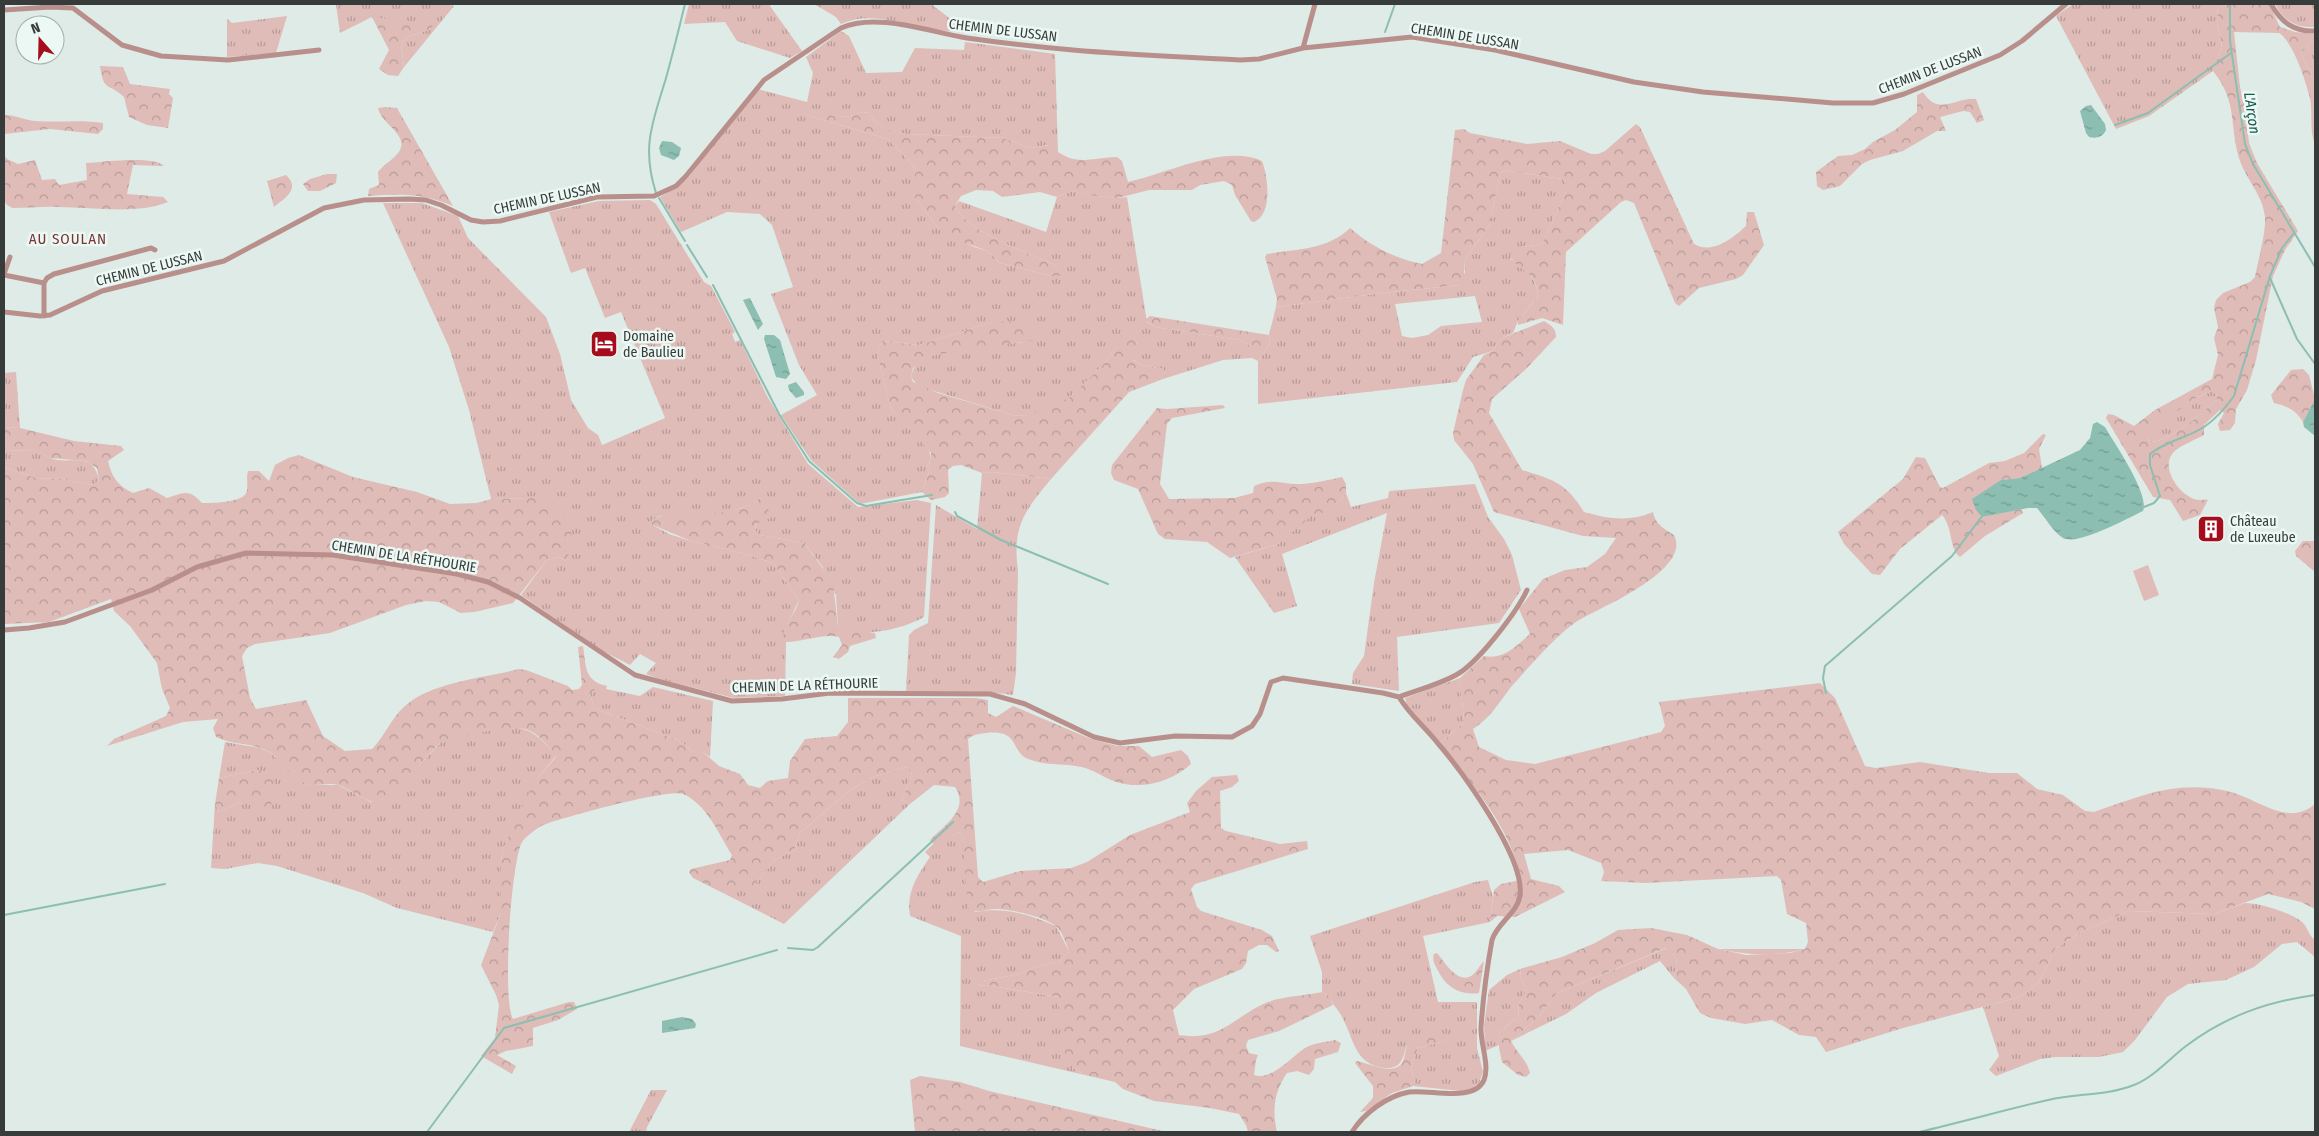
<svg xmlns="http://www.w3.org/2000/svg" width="2319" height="1136" font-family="'Fira Sans Condensed',sans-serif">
<defs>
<pattern id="grass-tufts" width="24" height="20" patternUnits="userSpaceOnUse" patternTransform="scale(1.25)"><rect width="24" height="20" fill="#dfbcb8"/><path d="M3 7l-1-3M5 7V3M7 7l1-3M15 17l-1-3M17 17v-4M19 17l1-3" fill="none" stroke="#b69a97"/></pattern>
<pattern id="forest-crowns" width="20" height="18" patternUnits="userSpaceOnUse" patternTransform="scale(1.25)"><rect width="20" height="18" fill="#dfbcb8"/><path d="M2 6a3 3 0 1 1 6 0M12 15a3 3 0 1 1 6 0" fill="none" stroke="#b69a97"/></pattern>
<pattern id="water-ripples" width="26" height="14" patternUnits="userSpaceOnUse" patternTransform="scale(1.25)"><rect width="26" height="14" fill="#8cbeb1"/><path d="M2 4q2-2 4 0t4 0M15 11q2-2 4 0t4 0" fill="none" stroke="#739c91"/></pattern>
</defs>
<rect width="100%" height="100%" fill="#deebe7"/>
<path fill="url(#grass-tufts)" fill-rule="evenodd" d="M336 4H445L454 6 404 67 401 45 407 37 431 29 372 17 340 33Z
M689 4H771L770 6 802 51 790 58 737 41 725 22 684 24Z
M814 4H931L965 30 966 33C953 32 939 30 926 28 898 23 869 11 841 24L836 17Z
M2073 4H2218L2217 24 2222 45 2213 71 2149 116 2116 129 2056 16Z
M2275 4H2315V27C2296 28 2284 21 2275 4Z
M287 16 276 53 227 57V19L232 23Z
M841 31 849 36 866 73 902 72 915 48 964 50 965 42 1055 54 1058 153 1048 145 1030 148 1003 138 906 134 888 130 876 123 869 113 862 112 847 117 805 113 806 115 888 139 914 166 916 171 913 179V195L940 230 974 247 988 251 1000 263 1051 276 1059 267C1031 253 968 234 955 206L959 201 1046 232 1057 197 1072 191 1087 195 1118 198 1127 197 1147 322 1155 327 1240 340 1252 347V358L1223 360 1163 379 1167 375 1163 369 1142 365 1132 359 1137 342 1116 347 1103 365 1069 398 1037 413 1025 416 1012 415 918 386 911 377C913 369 916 362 924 358 940 349 1003 345 1025 342L993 322 919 345 882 341 877 354 891 409 927 447C931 454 932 460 927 466L930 469 922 492 860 504 811 460 781 415 817 395 799 365 771 294 793 287 772 225 760 214 727 212 681 232 660 197 677 187 688 178 757 89 807 102 813 73 806 57Z
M2315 41V85L2301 53 2311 42Z
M1504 170 1562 179 1566 183V192L1542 244 1522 247 1511 259C1526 271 1536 276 1538 296L1518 321 1513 333 1500 339 1493 351 1473 357 1457 382 1258 404V361L1270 344 1269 335 1276 307 1382 293 1460 285 1465 272 1464 261 1490 224 1500 174ZM1475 296 1482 322 1441 326 1428 335 1412 338 1402 336 1395 304Z
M650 200 656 204 704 282 711 286 735 332 732 334 735 342 740 340 767 396 808 464 858 507 917 500 931 503 924 617C901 630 863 638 838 627L836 595 822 566 804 543 759 535 755 530 762 497 751 504 728 513 659 516 649 523 669 534 691 541 742 553 773 563 799 600 783 634 786 642 785 696 734 698 659 679 646 674 656 663 640 654 630 665 599 649 521 595 547 560 559 557 566 561C572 542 546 513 535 498L491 499 469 410 449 347 383 203H422L458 216 468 238 546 317 560 354 571 400 588 428 598 435 602 445 665 418 621 312 605 318 585 268 571 273 549 212 599 201Z
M16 372 20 428 4 427V373Z
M2212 391 2217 395V400C2200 414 2173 440 2151 442L2147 438V434L2193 399Z
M31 450C38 452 43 455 50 458 71 466 92 449 99 480L93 485 62 479 36 478 4 467V451Z
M993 472 1051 479C1024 512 1012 526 1018 571L1016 673 1013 695C977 690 942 694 906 692L909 635 914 630 928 623 936 505 977 529 982 473Z
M1475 484 1488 517 1504 539 1512 555 1521 590 1499 623 1397 637 1399 691 1352 684 1353 673 1364 656 1374 583 1387 513 1282 554 1297 606 1274 613 1235 557 1278 544 1314 513 1340 501 1346 493 1351 507 1388 498 1389 491Z
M1460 678 1464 722 1441 743 1407 705 1405 698Z
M653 687 713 701 710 757 703 752H693L680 741 594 708 590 693 597 689H606L640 696Z
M513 727C533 729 544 741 556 756L537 779 503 849 501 861V913L493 932 397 908 363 893 277 866 258 863 225 869 211 868 215 804 219 812 241 802H250L268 773 257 770 219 778 225 742 260 748 269 752 309 785H338L371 802 383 799 412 773 442 741 452 736Z
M907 767 912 774 902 800 910 804 784 924 723 893 753 886 775 860 794 850 800 833 850 790 872 777Z
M959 832 962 835 975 912C1006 907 1028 914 1056 926L1069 951 1061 961 1036 967 1020 974 982 981 977 986 986 985 1058 997 1073 1068 1085 1075 960 1046 961 936 910 916C906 892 917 876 930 857L925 852 932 845Z
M1488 880 1493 897 1490 922 1423 936 1438 1002H1477V1048L1483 1072 1479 1083 1469 1090 1461 1091 1413 1086 1415 1082 1411 1068 1418 1048 1446 1041 1407 1044C1403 1058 1402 1069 1385 1068 1354 1065 1354 1038 1341 1015 1337 1008 1332 1004 1329 996L1322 992V972L1310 936 1475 882Z
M2245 903C2259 903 2294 913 2304 924 2308 929 2309 936 2315 940V957L2297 942 2282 944 2254 967 2226 980 2188 984 2167 997 2135 1040 2123 1052 2099 1057H2056L2040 1059 1996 1076 1989 1070 1999 1056 1983 1007 2020 997 2038 983 2055 949 2079 933 2129 911 2214 914Z
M1667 948 1677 959 1674 978 1660 961 1596 993 1566 1014 1511 1041 1540 1016 1555 994Z
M1718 949H1805C1776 957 1747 955 1718 949Z
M1520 969 1521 978 1526 991 1519 1004 1518 1017 1499 1033V1045L1485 1051 1484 1025 1489 990 1507 975Z
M651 1090H667L647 1127 646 1132H629Z"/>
<path fill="url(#forest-crowns)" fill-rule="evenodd" d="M2218 4H2269L2280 27 2295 32 2315 34V41L2311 42 2301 53 2315 85V144C2309 131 2313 113 2310 98 2306 82 2293 41 2279 33L2234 32 2240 87 2245 107 2249 143 2257 163 2298 231 2285 250 2273 276 2256 360 2247 390 2236 409 2235 423 2230 430 2220 431 2218 424 2224 413 2220 410 2204 425V435C2195 440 2184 444 2176 450 2158 464 2177 493 2194 499 2199 501 2204 499 2208 500L2200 515 2183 521 2170 500 2153 497 2106 418 2108 414 2114 415 2134 426 2155 410 2212 379 2218 355 2214 338 2218 327 2214 308 2216 300 2223 293 2250 282 2255 277C2258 260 2266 234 2265 217 2263 195 2245 178 2239 158 2229 124 2238 102 2213 71L2222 45 2217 24ZM2212 391 2217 395V400C2200 414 2173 440 2151 442L2147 438 2148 434 2193 399Z
M372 17 430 23 433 27 431 29 407 37 401 45 404 67 398 76 388 75 379 69 389 50Z
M100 66 123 67 130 84 170 89 169 94 173 98 168 128 147 125 129 117 124 97C108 82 104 93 100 66Z
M1923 92C1938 117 1956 97 1976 99L1984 120 1977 123 1970 112 1963 111 1940 117 1946 131H1937L1903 151 1870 160 1862 164 1840 186 1823 190 1817 186 1816 172 1838 156 1852 155 1865 149 1873 142 1895 130 1917 112V95Z
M385 107 397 108 453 206C422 193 400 194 368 196L369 189 379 185 378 172C383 165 397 157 400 150 408 134 381 124 378 108Z
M805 112 847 117 862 112 869 113 876 123 889 130 906 134 1003 138 1030 148 1049 145C1076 168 1085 158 1117 157L1122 161 1128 182C1166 174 1225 144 1262 161 1268 177 1273 214 1254 222L1251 221 1235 195 1232 185 1224 181 1200 185 1192 190H1149L1118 198 1086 195 1072 191 1057 197 1040 192 1002 197 993 191 976 190 961 196 955 206C968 234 1031 253 1059 267L1060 276H1051L1000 263 988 251 951 238 940 230 913 195V179L916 171 914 166 888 139 806 115Z
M4 115C15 115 25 120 35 121 58 123 80 119 103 123V129L98 134 50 129 4 134Z
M1636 124 1640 127 1694 244C1712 255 1733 238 1746 226L1747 212H1754L1764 245 1743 275 1736 279 1699 288 1679 306 1675 303 1634 203 1626 200 1621 202 1566 252 1563 325 1542 318 1518 325V321L1538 296C1536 267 1516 273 1509 253L1522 247 1542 244 1566 192V183L1562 179 1504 170 1500 174 1490 224 1464 261V282L1460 285 1382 293 1276 307 1277 299 1265 257 1267 254C1296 249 1328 250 1350 228 1372 247 1394 258 1422 264L1441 253 1455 130 1464 129 1470 133 1527 144 1560 141 1591 154H1598L1605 151Z
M4 155 7 159 18 164 35 160 42 180 55 179 59 185 87 180 86 163C102 162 154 155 164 166L133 165 127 194 163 197 168 202C135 215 94 207 59 207 44 206 28 208 12 208L6 204 4 199Z
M327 174H337L336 183 320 191H308L303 184 310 179Z
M286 175C301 189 285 198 274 207L267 181Z
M1150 316 1269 335 1270 344 1258 361 1252 358V347L1240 340 1155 327 1145 320Z
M1018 321 1032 330 1037 340 940 354 924 358 913 368 911 377 913 382 938 393 1012 415 1025 416 1069 398 1103 365 1116 347 1128 339 1137 341 1133 360 1142 365 1163 369 1167 375 1163 379 1129 392 1051 479 993 472 982 473 961 465 953 466 948 470 949 493 945 497 931 500 922 492 930 469 927 466 930 462 931 453 891 409 877 354 882 341 919 345 993 322Z
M1544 321C1551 325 1556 328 1556 337L1526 369 1492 399 1489 413 1522 470C1554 480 1566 483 1584 512 1608 519 1630 522 1653 512 1655 524 1664 529 1674 535 1692 570 1601 607 1579 620 1558 633 1528 668 1511 687 1498 704 1491 717 1473 729L1479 747 1506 760 1535 764 1661 732 1665 726 1659 702 1820 683 1835 698 1865 766 1876 768 1920 762 1989 773H2017L2037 789 2063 795 2085 811 2094 812C2142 796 2175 780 2227 791 2258 798 2287 828 2315 804V909L2301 902 2268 894 2214 914 2129 911 2079 933 2055 949 2038 983 2020 997 1903 1028 1826 1052 1816 1037 1799 1035 1772 1020 1745 1024 1711 1018 1700 1013 1686 989 1674 978 1677 959 1666 948 1555 994 1540 1016 1511 1041C1517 1053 1527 1060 1530 1073L1526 1077 1518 1075 1502 1062 1499 1048V1033L1518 1017 1519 1004 1526 991 1521 978 1520 969 1562 957 1595 943 1618 930 1651 928 1687 935 1718 949 1746 955 1790 953 1805 949 1808 942 1806 923 1787 914 1781 880 1777 876 1646 883 1601 881 1604 872 1601 863 1568 850 1524 854 1531 879 1559 886 1565 892 1515 917 1497 916 1490 922 1494 890 1501 884 1521 880C1511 827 1472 785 1441 743L1464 722 1460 678 1484 656C1504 660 1516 646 1530 634L1519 609 1543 579 1565 570 1587 567 1605 554 1616 538 1583 536 1494 512 1473 464 1454 440 1453 433 1463 390 1466 380 1484 355 1493 351 1500 339Z
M2303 369 2309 375 2315 399 2303 422C2296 410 2287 406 2274 403L2271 395 2291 370Z
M1223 405 1225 408 1172 418 1167 424 1160 484 1169 499 1234 498 1253 493 1254 486C1274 477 1283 485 1302 484 1315 483 1329 480 1342 477L1346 484V493L1340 501 1327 512 1314 514 1278 544 1230 558 1207 542 1165 539 1158 534 1138 489 1114 480 1111 473 1112 465 1157 408 1167 409Z
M4 427 20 428 74 441 121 446 124 450 108 461C112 477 117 485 133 493L149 488 167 498C185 492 189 489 202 503 212 503 245 503 247 491 248 484 246 478 248 471H259L269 481 275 465 288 458 299 455 353 477 417 492 450 504 477 503 491 499 535 498 546 501 567 515 572 535 565 542 569 553 566 561 559 557 547 560 513 603 474 612 461 613 439 602 426 601 406 605 330 633 255 644 247 648 242 656 250 698 256 709 306 700 323 736 345 751 372 749C385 736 391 718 405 706 431 682 484 678 519 669L526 670 568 686 572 690 579 689 582 685 578 647 583 646C586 666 584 681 607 686L606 689H597L590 693 594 708 680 741 693 752H703L719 766 740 774 748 785 760 788 768 781 788 778 790 761 805 739 837 736 848 722V698H976L988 700V713L996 717 1013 706 1091 739 1118 746H1139L1152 757 1181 750 1188 756 1191 764C1171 782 1142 790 1116 782 1104 778 1093 769 1081 767 1063 763 1046 766 1028 759 1010 751 1020 729 986 733 979 734 974 734 968 739L978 877 983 882 1020 871 1071 868 1087 862 1130 835 1190 812 1187 803 1196 791 1212 777 1237 775 1239 781 1232 787 1220 791 1221 828 1226 831 1280 844 1307 841 1308 849 1195 884 1191 889 1197 907 1201 911 1262 930 1272 936 1279 951 1276 952 1267 945H1259L1248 951 1246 963 1242 969 1194 989 1173 1010 1179 1035C1222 1042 1235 1015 1268 1002 1284 996 1305 996 1322 992L1329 996 1333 1005 1279 1031 1248 1040 1246 1046 1249 1053 1258 1055 1256 1060 1254 1075C1272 1081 1291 1057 1305 1048 1313 1043 1326 1042 1335 1040L1341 1043 1338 1052 1315 1059 1314 1069 1309 1075 1297 1071 1287 1073C1274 1092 1272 1110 1277 1132H1248L1246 1125 1239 1114 1210 1108 1154 1101 1123 1089 1115 1082 1085 1075 1073 1068 1065 1054 1058 997 986 985 976 986 982 981 1020 974 1036 967 1061 961 1069 951C1066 943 1062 932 1057 927 1047 917 1007 908 994 909 984 910 976 914 968 908L962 835 959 832 934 845 930 840C945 825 970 809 955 787L934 785 910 804 902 800 912 774 907 767 872 777 850 790 800 833 794 850 775 860 753 886 738 891 723 893 693 878 689 872 691 869 730 860 732 855C719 835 707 804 683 794 669 788 561 818 543 825 537 828 525 837 522 842 511 862 502 1001 513 1019L569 1002H574L577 1009 558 1020 533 1028V1046L506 1051 497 1055 516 1066 512 1074 481 1056 495 1038 499 1005 496 995 481 965 501 913V861L503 849 527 795 537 779 556 757C548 746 539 733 525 729 515 725 448 736 440 743 426 756 394 798 376 802 368 803 348 788 338 785 327 782 314 788 304 783 287 775 279 753 260 748 246 743 230 744 216 737L213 728 218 719 183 722 107 746 114 739 166 716 170 708 162 689 157 663 130 626 114 611 111 599 49 622 4 624V467L36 478 62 479 93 485 99 480 97 468 86 461 50 458 31 450 4 451Z
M2043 434 2046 435 2039 449 2042 468 2020 478 2001 480 1982 517 2021 509 2023 513 1985 536 1960 557C1949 549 1953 527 1942 515L1900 549 1880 575 1872 574 1844 544 1838 532 1903 479 1916 457 1925 458 1940 487 1943 488 1989 463 2005 461 2024 453Z
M762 497 772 517 756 524 755 530 759 535 804 543 833 582 838 627 875 633 876 638 850 646 848 652 839 659 833 657 842 645 839 637C822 633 804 642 786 642L783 635C786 622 796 613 799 600L773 563 742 553 691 541 648 523C653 521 656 517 661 516 699 510 728 521 762 497Z
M2303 541H2315V572L2296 556 2295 551Z
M257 770 268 773 275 784 270 812 258 814 250 802H241L219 812 215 804 219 778Z
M1437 953C1444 961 1457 984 1471 976 1476 973 1480 965 1484 961L1479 993C1459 996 1445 986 1437 969 1434 963 1432 960 1434 954Z
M1438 1032 1446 1041 1418 1048 1411 1068 1415 1082 1413 1086 1392 1093 1366 1111 1360 1112 1373 1098V1086L1355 1063 1357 1061C1368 1063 1393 1076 1402 1063 1405 1058 1406 1049 1407 1044L1427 1033Z
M920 1076 960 1082 989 1091 1167 1132H915L910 1080Z"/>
<path fill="#dfbcb8" d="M2148 565 2159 595 2144 601 2133 571Z"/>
<path fill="url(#water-ripples)" d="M2091 105 2105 124 2106 130C2103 137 2096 139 2089 137L2086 133 2080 111 2086 106Z
M662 141 672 142 681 148 679 156 674 160 661 155 659 148Z
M750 298 763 324 758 330 743 300Z
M765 335H774L780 340 790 374 786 379 776 377 764 339Z
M796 382 804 392V395L796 398 789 390 788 385Z
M2315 399V436L2304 427 2303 422Z
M2097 422 2105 427C2114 443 2150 494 2143 511 2128 518 2078 546 2063 538 2053 532 2045 517 2037 508H2028L1982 517 1976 510 1972 499 2001 480 2020 478 2080 450 2090 438 2093 424Z
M682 1017 692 1019 696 1024 695 1028 662 1033V1021Z"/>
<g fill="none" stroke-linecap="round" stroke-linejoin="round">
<path stroke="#8cbeb1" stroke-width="2" d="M2230 4V41L2245 144 2253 164 2315 267
M1385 32 1395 4
M2115 125 2148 113 2231 53
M656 193C641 146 653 122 666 78 673 53 679 28 685 4
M659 198 685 241
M687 245 707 277
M2270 278 2297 339 2315 364
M713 285 779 414 809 461 857 503 866 506 932 495
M2015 493 2025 490
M2144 507 2154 503 2160 496 2150 465V454C2166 441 2187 438 2204 427 2216 419 2226 407 2234 396L2270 276 2282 248 2294 233
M955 512 957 516 1001 540 1108 584
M1826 693 1823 678 1825 666 1952 556 1983 515
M4 915 165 884
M788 948 813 950 818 947 953 822
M427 1132 504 1028 777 950
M1919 1132C1962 1122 2005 1110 2048 1100 2077 1093 2106 1096 2134 1085 2154 1077 2169 1059 2186 1046 2226 1016 2266 1002 2315 995"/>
<path stroke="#b98f8b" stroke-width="5" d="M2271 4C2281 22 2294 32 2315 31
M4 10 50 7 73 8 122 45 161 56 228 60 319 50
M1303 48 1315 4
M4 274 10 257
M4 275 44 283V316
M44 283 47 278 54 274 151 248 155 250
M4 312 40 316 50 315 102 291 224 261 324 208 364 200 409 199 426 200 441 205 471 220 483 222 500 221 597 197 654 196 676 186 686 176 764 80 841 28C877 12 929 32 967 38 1002 43 1038 47 1073 50 1129 55 1185 57 1240 60L1259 59 1303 48 1412 37 1495 50 1634 82 1703 92 1833 103H1873L1904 94 2000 55 2022 41 2066 4
M4 630 29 628 65 622 152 590 197 567 246 553 333 555 457 574 488 582 520 598 635 675 732 701 782 699 830 693 990 694 1025 704 1094 737 1120 743 1175 736 1232 737 1252 726 1260 714 1271 682 1283 678 1383 693 1399 697
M1399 697C1417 690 1438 685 1456 675 1477 664 1517 612 1527 590
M1352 1132C1364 1113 1387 1096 1409 1092 1430 1089 1474 1103 1484 1080 1490 1065 1480 1043 1481 1027 1483 998 1487 968 1492 940 1497 923 1518 913 1520 895 1525 857 1461 770 1436 741 1424 726 1409 714 1399 697"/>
</g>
<defs>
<g id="hotel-square" transform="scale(1.4375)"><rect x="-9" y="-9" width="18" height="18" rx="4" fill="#a50c1c" stroke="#ebf8f4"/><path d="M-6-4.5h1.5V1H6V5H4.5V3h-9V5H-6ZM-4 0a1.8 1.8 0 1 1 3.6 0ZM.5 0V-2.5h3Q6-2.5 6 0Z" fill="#fff"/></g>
<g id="building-square" transform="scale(1.4375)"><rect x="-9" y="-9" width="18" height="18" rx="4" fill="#a50c1c" stroke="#ebf8f4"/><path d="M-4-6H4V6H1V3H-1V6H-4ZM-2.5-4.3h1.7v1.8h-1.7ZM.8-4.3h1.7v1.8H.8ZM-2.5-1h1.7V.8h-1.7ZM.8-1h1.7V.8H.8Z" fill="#fff"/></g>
</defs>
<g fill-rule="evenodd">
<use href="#hotel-square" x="604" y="344"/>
<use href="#building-square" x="2211" y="529"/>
</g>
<g text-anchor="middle" stroke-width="5" stroke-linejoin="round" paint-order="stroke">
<g font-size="14" fill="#373c3a" stroke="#ebf8f4">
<text transform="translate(1003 30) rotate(7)" y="5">CHEMIN DE LUSSAN</text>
<text transform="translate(1465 36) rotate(9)" y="5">CHEMIN DE LUSSAN</text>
<text transform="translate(1930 70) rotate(-21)" y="5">CHEMIN DE LUSSAN</text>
<text transform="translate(547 198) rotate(-12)" y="5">CHEMIN DE LUSSAN</text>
<text transform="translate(149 268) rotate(-14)" y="5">CHEMIN DE LUSSAN</text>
<text transform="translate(404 556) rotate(9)" y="5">CHEMIN DE LA RÉTHOURIE</text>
<text transform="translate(805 685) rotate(-2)" y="5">CHEMIN DE LA RÉTHOURIE</text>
</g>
<g font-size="14" fill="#373c3a" stroke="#ebf8f4" text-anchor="start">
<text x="623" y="341">Domaine<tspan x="623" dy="16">de Baulieu</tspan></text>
<text x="2230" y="526">Château<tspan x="2230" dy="16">de Luxeube</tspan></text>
</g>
<g font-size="15" font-style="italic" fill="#16584b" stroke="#ebf8f4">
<text transform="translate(2252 113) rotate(82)" y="5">L'Arçon</text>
</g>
<g font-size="15" letter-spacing="1" fill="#7c3532" stroke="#ebf8f4">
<text x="68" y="244">AU SOULAN</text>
</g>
</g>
<rect width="2319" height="1136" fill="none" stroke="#373c3a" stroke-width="10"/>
<g transform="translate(40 40) rotate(340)"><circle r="24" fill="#ebf8f4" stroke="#a3adaa"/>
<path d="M0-4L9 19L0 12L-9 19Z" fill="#a50c1c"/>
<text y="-8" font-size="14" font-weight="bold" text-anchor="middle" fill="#373c3a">N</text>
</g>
</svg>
